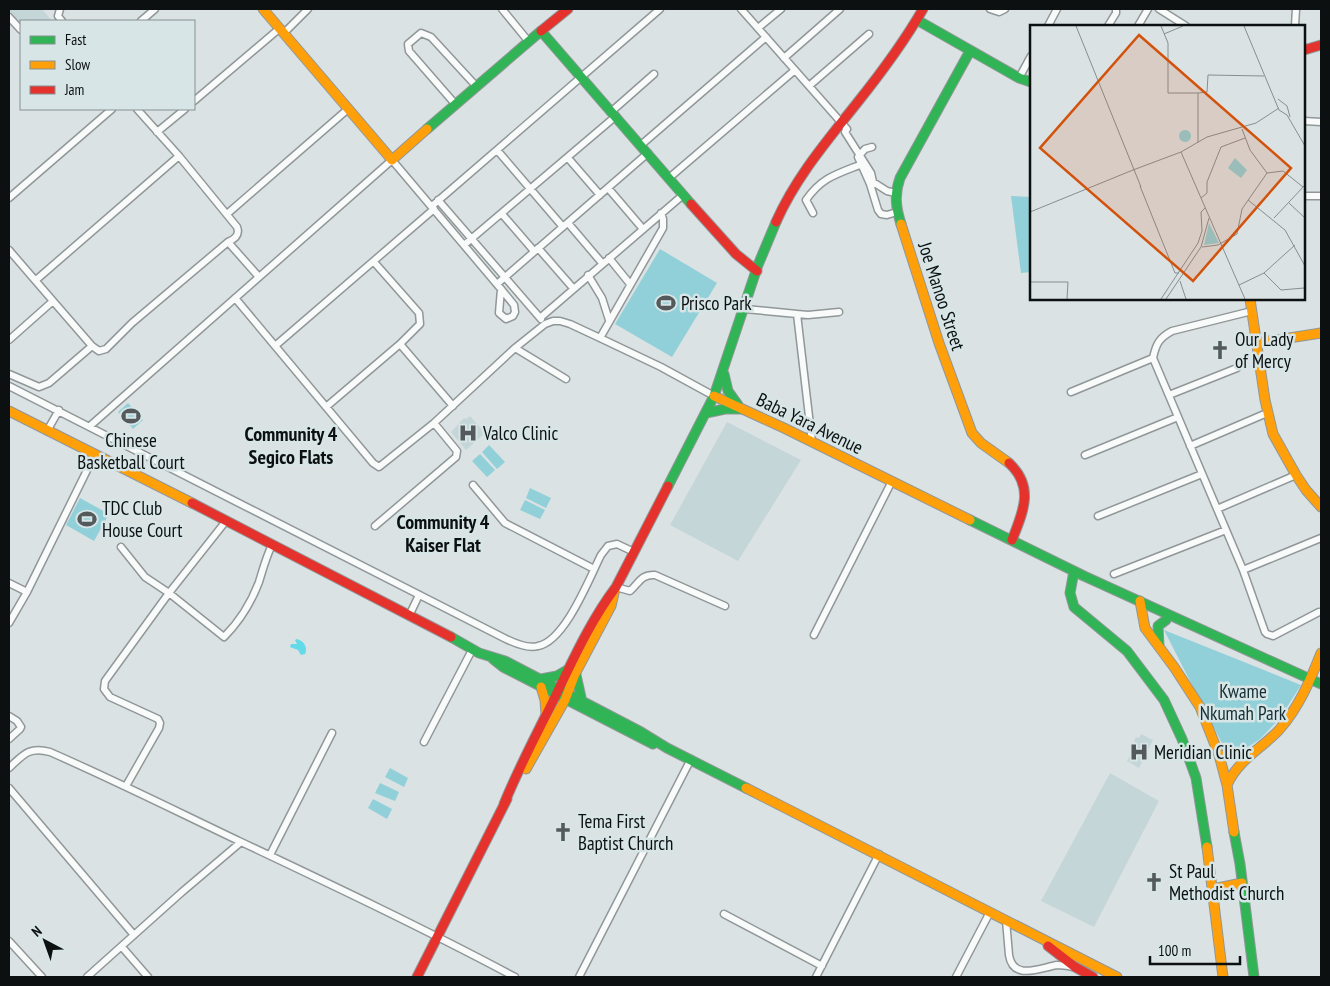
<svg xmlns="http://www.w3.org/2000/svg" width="1330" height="986" font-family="'PT Sans Narrow',sans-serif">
<rect width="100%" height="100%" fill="#dae2e4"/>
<path fill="#c5d6d8" d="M9 9H42L52 21H21V27L9 13Z
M470 416 485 433 466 450 451 432 464 418 466 419Z
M727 422 801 460 738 561 670 525Z
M1141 734 1153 740 1139 768 1127 761 1136 743 1134 741 1136 737 1139 738Z
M1110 773 1159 801 1094 927 1041 901Z"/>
<path fill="#91d0d8" d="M1011 196 1031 197V272L1021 273Z
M660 249 717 283 672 357 615 324Z
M128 403 143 420 133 429 118 412Z
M489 445 505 462 497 469 482 452Z
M480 454 495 470 487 477 472 461Z
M530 488 551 498 546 508 526 498Z
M80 498 109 514 94 541 66 525Z
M525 500 545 510 540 519 520 510Z
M1164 630 1301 685 1280 718 1260 739 1230 759Z
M390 768 408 778 404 787 385 777Z
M380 783 399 792 395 801 375 793Z
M373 799 392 809 387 819 368 808Z"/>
<path fill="#62dae7" d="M297 639C304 641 308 647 305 654L301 655 298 650 290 647 291 644H297L295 640Z"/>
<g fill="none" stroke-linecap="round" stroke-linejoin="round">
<g stroke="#919798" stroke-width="9">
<path id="street" d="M60 9 58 16 62 21
M502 9 529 42
M741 9 847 129 845 132 871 173 873 182 887 191 896 193
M990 9 999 12 1005 9
M1159 9 1186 26
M9 17 21 30
M141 21 155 9
M1048 26 1057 9
M1108 26 1116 13V9
M1138 26 1148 9
M1295 26 1296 9
M758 28 781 9
M284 33 308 9
M784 58 840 9
M1019 78 1031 56
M809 86 869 34
M194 101 280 28
M456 105 409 51 408 44 421 33 431 37 477 87
M612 111 654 74
M1304 121 1321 122
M157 132 185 109
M641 145 766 37
M872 147 865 149 858 157 870 184 878 210 881 214 887 215 897 212
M497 150 563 227
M568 158 600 195
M669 178 795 70
M608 188 643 229
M1304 196H1321
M9 198 112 109
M438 200 541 319
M432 206 660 9
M813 213 806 200C822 177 837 174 862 164
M227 214 348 109
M502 214 534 251
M568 223 602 263
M228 242 259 277
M464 245 616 116
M538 248 573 288
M9 250 53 301
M609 258 630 284
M588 275 602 298 609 320
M36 280 179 156
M497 284 648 153
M235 298 373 463 379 467 434 423 515 348 545 324 553 321H560L570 324 600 338 661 367 714 396
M745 309 797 314
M1252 311 1172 331C1159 338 1156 344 1153 358L1243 570 1265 632 1267 634 1273 636 1319 612
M540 318 683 195
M600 338 663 228V219L661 213
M9 340 53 301 92 346 99 351 106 349 132 323 228 242C235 239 240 235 237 227L179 156 137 109
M400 344 453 406
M275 346 434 209
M515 348 566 379
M9 374 39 387 49 383 92 346
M9 386 504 638C514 643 528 649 538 646 565 641 589 579 601 555L608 546 617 544 634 552
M1071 392 1153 358
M1169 395 1237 368
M326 407 400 344 420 324 419 313 374 262
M90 426 392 160 501 289 514 305 515 312 513 316 506 319 499 313 501 289
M47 431 59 410
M812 442 797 314 808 315 839 312
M1190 446 1267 413
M1085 455 1178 417
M473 485 505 523 594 569
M1217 509 1296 475
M1098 516 1202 474
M375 526 456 457 457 451 434 423
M121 547 145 577 169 593 224 637C239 622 251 603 259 582 263 569 266 557 272 545
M1243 570 1321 538
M1114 574 1226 530
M9 583 27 592
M616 587 630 591C639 583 641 574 655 575L725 606
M409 616 419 595
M9 623 27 592 95 454
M814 635 892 481
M9 716 17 721 21 727 20 729 9 739
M424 742 472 650
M9 768C23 755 29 746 50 752 114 780 176 811 239 841 332 885 425 929 515 977
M126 786 159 728 160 723 158 719 110 697 104 689 105 681 169 593 226 521
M9 788 134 935
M270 855 332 733
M724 914 822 966
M1006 920C1007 932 1008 943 1009 955 1013 981 1040 968 1057 965 1062 965 1068 966 1073 967
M9 941 42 977
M122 947 148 977
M87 977 182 892 241 842
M579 977 691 759
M816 977 879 854
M956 977 990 912"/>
</g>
<g stroke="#919798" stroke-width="11">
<path id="fast" d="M917 20 1019 78 1031 82
M427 129 541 31 691 204
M901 224C896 208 894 195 900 178L970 51
M724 374 728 391 738 405
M706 413 725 409H741
M668 486 714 396 758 265 776 222
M970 520 1084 576 1321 684
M1074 571 1070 593 1074 607 1127 651 1164 700 1182 739 1196 778 1207 847
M451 637 479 653 505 661 641 732 667 748 746 788
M1159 646 1158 626 1166 620
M493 659 503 667 653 744
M576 675 582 702
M541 679 557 676 569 669
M1234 832 1240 864 1254 977"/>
</g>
<g stroke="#919798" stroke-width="11">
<path id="slow" d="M263 9 392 160 427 129
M901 224 939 343 972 433 981 443 1009 463
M1250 299 1265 400 1273 434 1296 475 1306 490 1321 507
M1257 343 1321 333
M714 396 784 428 970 520
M9 411 192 503
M1140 601 1145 628 1174 667 1200 707 1219 755 1227 785 1234 832
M541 687 545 700 546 714
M526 769 565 700 575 674 611 606 615 589
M1227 785C1238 760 1261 749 1279 730 1299 707 1310 681 1321 653
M746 788 1117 977
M1207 847 1223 977
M1213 889 1242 883"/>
</g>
<g stroke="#919798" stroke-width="11">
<path id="jam" d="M541 31 568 9
M1304 50 1321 45
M691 204 736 254 757 271
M776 222C796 177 827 141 857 103 881 73 904 42 923 9
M1009 463C1035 487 1023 512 1012 540
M192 503 451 637
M504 804C519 767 538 732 555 697 573 660 591 620 616 587L668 486
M1048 946 1075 967 1093 977
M417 977 507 799"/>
</g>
<use href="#street" stroke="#f9fbfb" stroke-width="6"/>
<use href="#fast" stroke="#30b455" stroke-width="9"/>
<use href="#slow" stroke="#ff9f0a" stroke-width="9"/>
<use href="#jam" stroke="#e5322d" stroke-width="9"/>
</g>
<defs>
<g id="stadium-bare" transform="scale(1.5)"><path d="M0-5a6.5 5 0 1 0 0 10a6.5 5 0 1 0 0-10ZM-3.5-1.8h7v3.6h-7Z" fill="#545a5b" stroke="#d7e5e7" stroke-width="2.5" paint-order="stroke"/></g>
<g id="church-bare" transform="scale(1.5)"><path d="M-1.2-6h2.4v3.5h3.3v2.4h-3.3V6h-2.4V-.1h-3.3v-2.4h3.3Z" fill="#545a5b" stroke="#d7e5e7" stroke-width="2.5" paint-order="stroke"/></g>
<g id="hospital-bare" transform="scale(1.5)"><path d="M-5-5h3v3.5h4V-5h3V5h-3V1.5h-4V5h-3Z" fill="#545a5b" stroke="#d7e5e7" stroke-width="2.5" paint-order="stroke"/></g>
</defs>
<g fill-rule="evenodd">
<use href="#stadium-bare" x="666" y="303"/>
<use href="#church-bare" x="1220" y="350"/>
<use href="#stadium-bare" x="131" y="416"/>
<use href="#hospital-bare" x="468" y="433"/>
<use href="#stadium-bare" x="87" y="519"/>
<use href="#hospital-bare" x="1139" y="752"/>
<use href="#church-bare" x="563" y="832"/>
<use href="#church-bare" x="1154" y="882"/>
</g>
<g text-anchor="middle" stroke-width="5" stroke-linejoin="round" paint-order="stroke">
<g font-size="19" fill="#0c1011" stroke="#d7e5e7">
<text transform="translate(942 296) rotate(72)" y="7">Joe Manoo Street</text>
<text transform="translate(810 423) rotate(26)" y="7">Baba Yara Avenue</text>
</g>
<g font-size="19" fill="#0c1011" stroke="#d7e5e7" text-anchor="start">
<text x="681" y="310">Prisco Park</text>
<text x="1235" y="346">Our Lady<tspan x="1235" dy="22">of Mercy</tspan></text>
<text x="483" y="440">Valco Clinic</text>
<text x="131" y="447" text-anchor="middle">Chinese<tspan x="131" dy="22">Basketball Court</tspan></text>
<text x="102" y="515">TDC Club<tspan x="102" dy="22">House Court</tspan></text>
<text x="1154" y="759">Meridian Clinic</text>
<text x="578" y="828">Tema First<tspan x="578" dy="22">Baptist Church</tspan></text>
<text x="1169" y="878">St Paul<tspan x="1169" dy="22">Methodist Church</tspan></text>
</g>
<g font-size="19" fill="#152e32" stroke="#d7e5e7">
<text x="1243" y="698">Kwame<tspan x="1243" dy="22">Nkumah Park</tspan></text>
</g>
<g font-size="20" font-weight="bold" fill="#0c1011" stroke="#d7e5e7">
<text x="291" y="441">Community 4<tspan x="291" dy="23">Segico Flats</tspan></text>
<text x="443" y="529">Community 4<tspan x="443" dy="23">Kaiser Flat</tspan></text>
</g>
</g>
<g transform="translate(1030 25)">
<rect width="275" height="275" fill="#dae2e4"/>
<path d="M149 111a6 6 0 1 1 12 0a6 6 0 1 1-12 0ZM205 133 217 145 211 153 198 143ZM179 198 189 218 174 220Z" fill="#91d0d8"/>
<path fill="none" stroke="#888e90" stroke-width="1" d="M46 1 111 162M131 1 138 18V68H168V117M214 1 249 85 257 90 275 121M134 9 153 1M168 68 177 67 178 50 234 51M248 74 257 81 260 92M212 104 220 125 237 148M151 127 215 274M103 145 151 127 177 112 226 98 249 83M110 161 145 248H149M171 173 177 168V157L191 122 215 113M218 175 255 205 275 241M259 178 275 193M0 187 103 145M244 193 275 160M172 222 188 220 207 209 212 184 237 148 253 146 273 162M234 248 251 265 274 263M150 256 156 274M0 257H38L37 274M209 260 234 248 265 220M131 274 168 218 172 206 171 187 175 183M136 274 171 222 179 193"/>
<path fill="#d2520c" fill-opacity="0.15" stroke="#d2520c" stroke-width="2.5" d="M109 10 261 143 163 256 10 123Z"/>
<rect width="275" height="275" fill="none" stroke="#0c1011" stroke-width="2.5"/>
</g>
<rect width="1330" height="986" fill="none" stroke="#0c1011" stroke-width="20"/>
<rect x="20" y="20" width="175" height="90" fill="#d7e5e7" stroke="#869091"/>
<rect x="30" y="36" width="25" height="8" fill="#30b455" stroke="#869091"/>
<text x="65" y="45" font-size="15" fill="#0c1011">Fast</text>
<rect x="30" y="61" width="25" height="8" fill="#ff9f0a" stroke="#869091"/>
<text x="65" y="70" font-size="15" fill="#0c1011">Slow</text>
<rect x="30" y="86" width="25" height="8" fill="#e5322d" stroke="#869091"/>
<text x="65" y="95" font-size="15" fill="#0c1011">Jam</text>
<g transform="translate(45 941) rotate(319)" stroke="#d7e5e7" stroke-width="4" paint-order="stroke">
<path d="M0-4L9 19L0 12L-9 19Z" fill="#0c1011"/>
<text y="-8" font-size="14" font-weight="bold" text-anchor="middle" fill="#0c1011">N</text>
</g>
<path d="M1150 956v8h90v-8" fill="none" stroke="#0c1011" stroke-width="2.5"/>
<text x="1158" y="956" font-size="15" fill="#0c1011" stroke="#d7e5e7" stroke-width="4" paint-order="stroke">100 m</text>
</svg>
